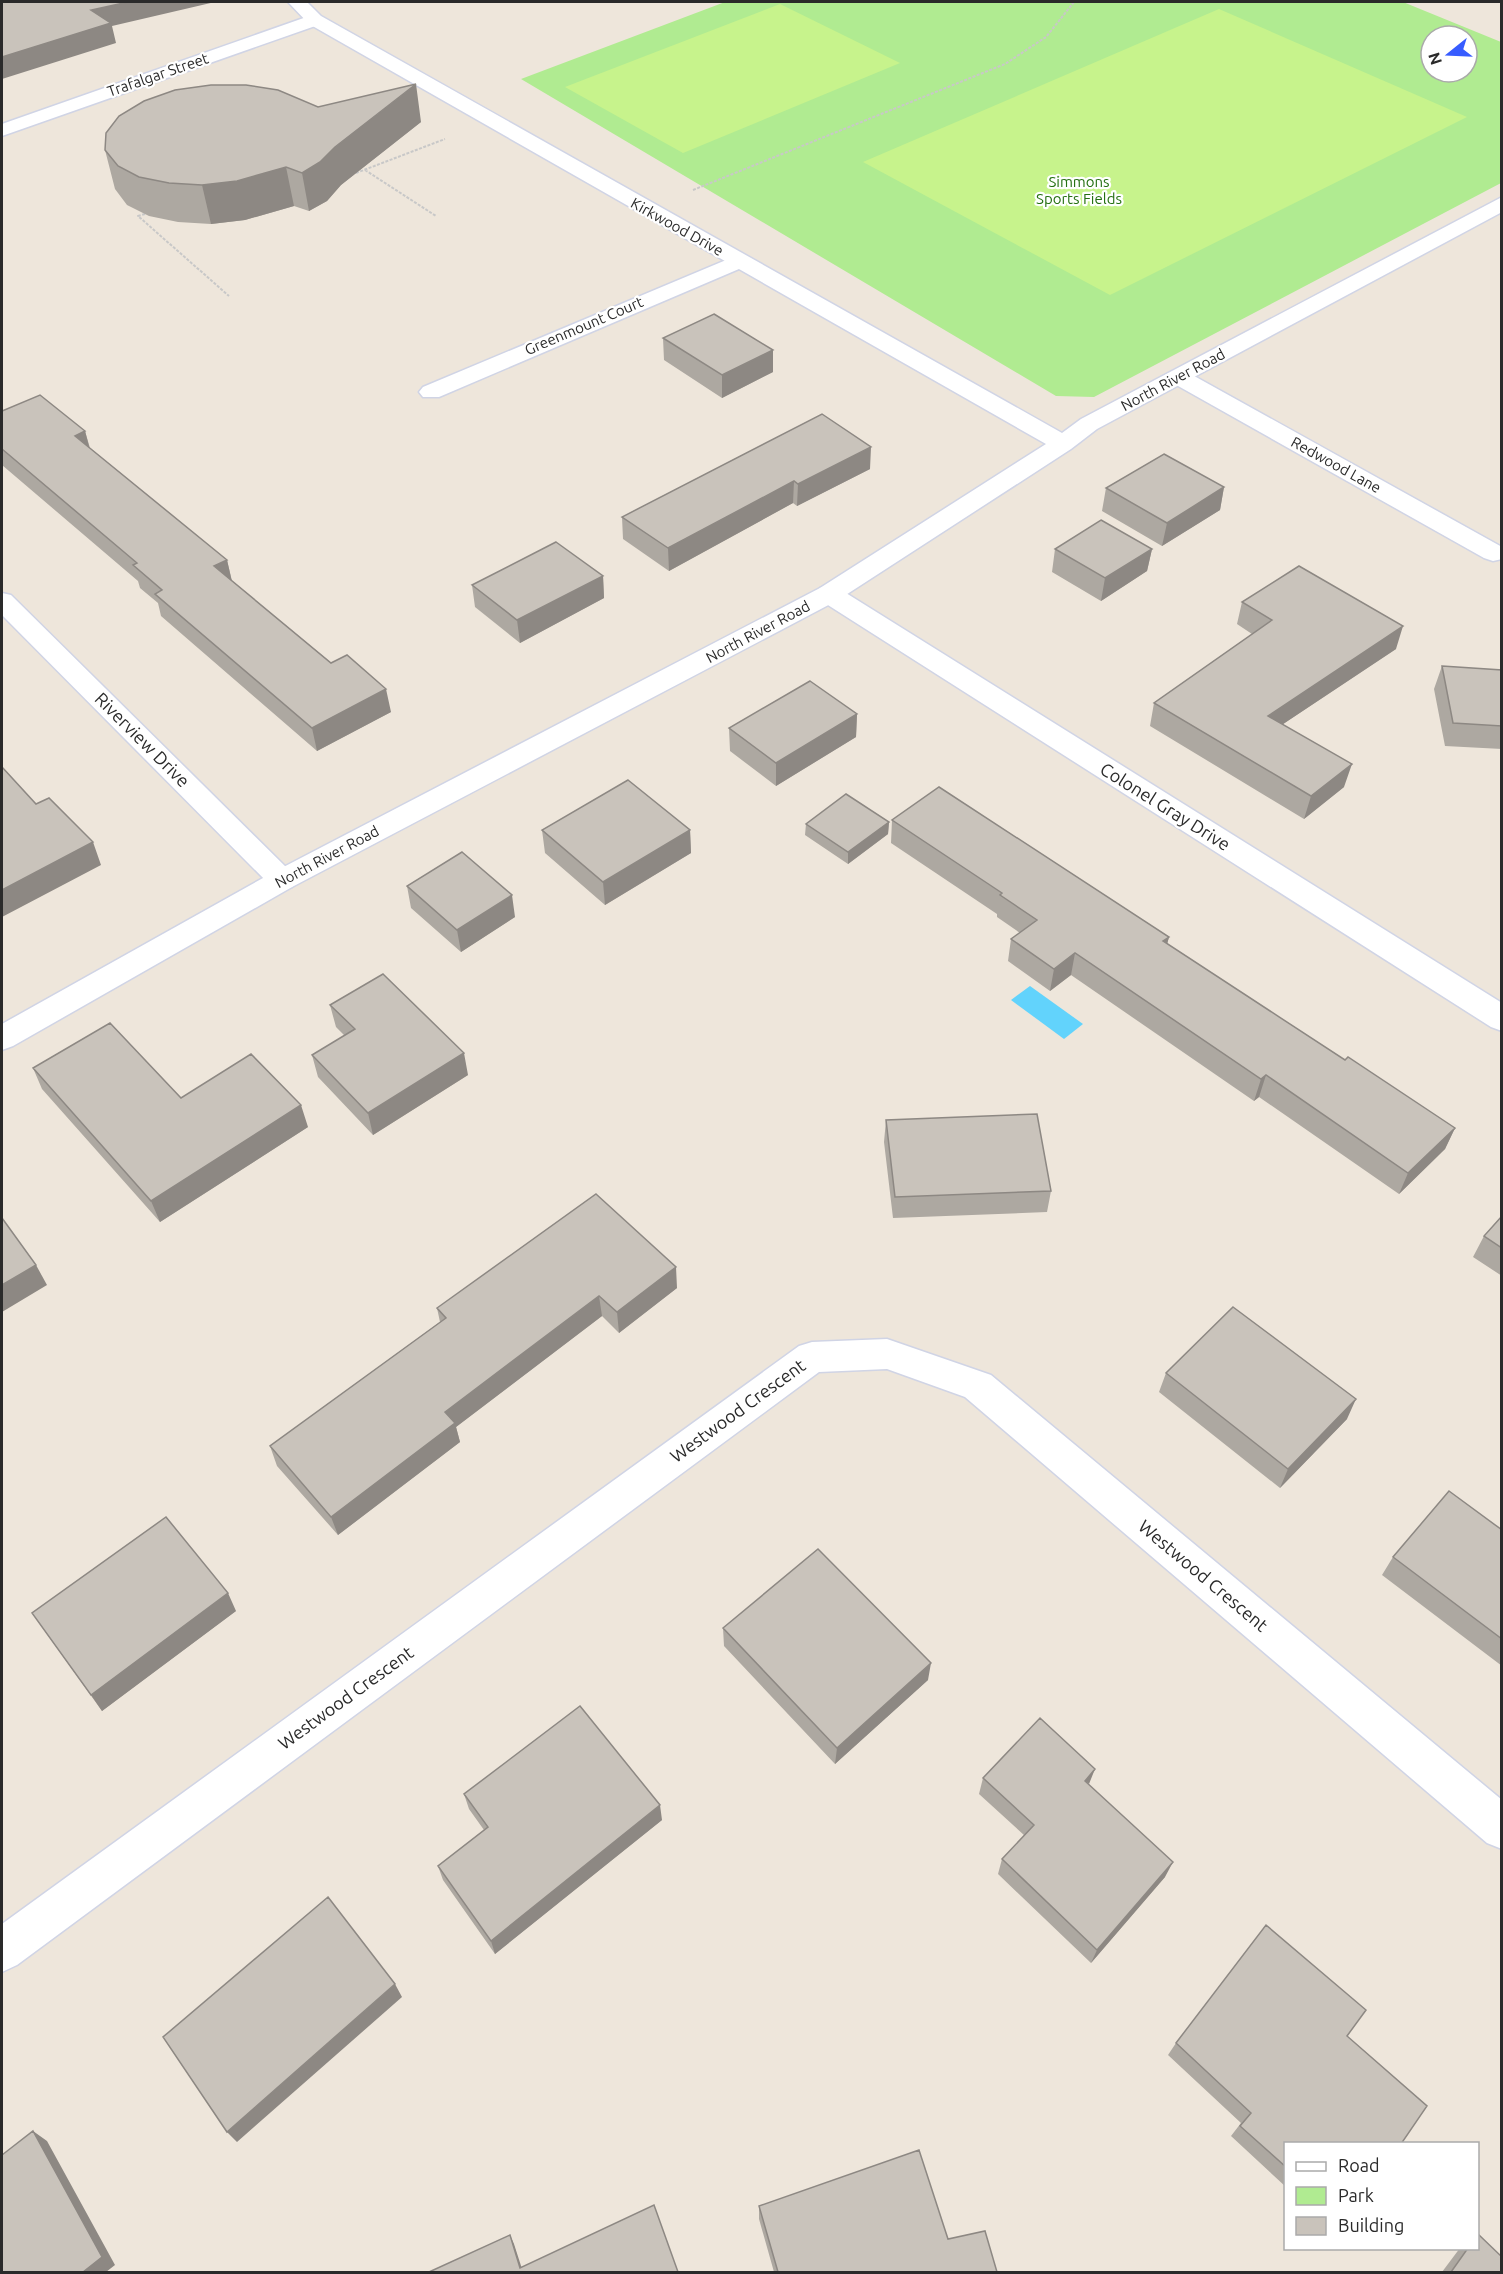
<svg xmlns="http://www.w3.org/2000/svg" width="1503" height="2274" font-family="Ubuntu,sans-serif">
<rect width="100%" height="100%" fill="#eee6db"/>
<path fill="#b0eb91" fill-rule="evenodd" d="M725 2H1403L1501 42V183L1094 397 1056 396 521 79ZM1431 36H1467V72H1431Z"/>
<path fill="#c7f38c" d="M780 4 900 63 683 153 565 87Z
M1219 9 1467 117 1110 295 863 162Z"/>
<path fill="#62d3fc" d="M1030 986 1083 1024 1064 1039 1011 1000Z"/>
<g fill="none" stroke-linecap="round" stroke-linejoin="round">
<g stroke="#d0d4e5" stroke-width="3">
<path id="street" d="M315 14 324 20 321 24 2 136V124Z
M738 255 746 256 749 261 746 266 439 397H423L419 392 423 387Z
M1179 370 1187 372 1502 547V559L1493 561 1484 558 1171 382 1167 377 1171 372Z
M829 586 838 588 1502 1003V1031L1491 1027 820 600 816 594 820 588Z
M2 593 11 595 292 873 297 880 292 887 282 890 272 887 2 615Z
M887 1339 991 1375 1502 1800V1849L1487 1843 965 1397 887 1369 819 1372 17 1965 2 1972V1924L799 1346 812 1342Z"/>
</g>
<g stroke="#d0d4e5" stroke-width="3">
<path id="secondary" d="M288 2H307L321 16 1062 433 1081 419 1502 197V212L1097 429 1071 449 838 600 292 887 13 1046 2 1050V1024L272 873 820 588 1046 444 309 24Z"/>
</g>
<path stroke="#c8c8c8" stroke-width="2" stroke-dasharray="3 1.5" stroke-linecap="butt" d="M365 170 436 216
M356 173 445 139
M693 190 1005 64 1046 37 1074 2
M145 214 138 216 229 296"/>
<use href="#street" fill="#fff" fill-rule="evenodd"/>
<use href="#secondary" fill="#fff" fill-rule="evenodd"/>
</g>
<path fill="#ada8a1" d="M318 107 421 122 341 185 327 201 309 211 294 206 245 220 211 224 178 222 149 216 127 205 115 189 105 150Z
M663 338 773 350V372L722 398 664 360Z
M2 411 85 431 90 448 227 560 232 581 391 712 317 751 161 616 158 603 140 588 138 581 2 465Z
M822 414 870 469 797 506 793 503 669 571 623 539 622 517Z
M1224 487 1220 510 1162 546 1102 511 1106 488Z
M1055 549H1152L1147 571 1101 601 1052 572Z
M603 576 604 598 520 643 475 607 472 585Z
M1242 602 1396 649 1283 724 1344 787 1304 819 1150 726 1154 703 1252 634 1237 624Z
M1442 666 1502 670V749L1445 746 1434 689Z
M857 714 856 737 776 786 730 751 729 728Z
M892 820 1169 937 1167 944 1345 1060 1455 1128 1445 1149 1399 1194 1259 1097 1254 1101 1071 975 1050 991 1008 961 1011 939 1020 933 997 917V914L891 843Z
M889 822 888 834 848 864 805 835 806 824Z
M542 830H690L691 853 605 905 545 853Z
M407 886 515 917 461 952 411 908Z
M330 1005 468 1075 373 1135 318 1077 312 1055 345 1036 336 1027Z
M33 1068 308 1127 160 1222 42 1089Z
M886 1120 1051 1191 1047 1212 893 1218 884 1142Z
M1502 1216V1276L1473 1257 1484 1236Z
M677 1288 619 1333 602 1316 456 1427 460 1442 338 1535 277 1466 270 1446 440 1322 437 1308Z
M1166 1373 1347 1419 1280 1488 1159 1392Z
M1502 1530V1666L1382 1575 1393 1557Z
M236 1611 102 1711 32 1613Z
M723 1628 928 1680 835 1764 724 1646Z
M983 1778 1089 1785 1165 1877 1091 1963 998 1874 1002 1859 1025 1836 979 1794Z
M464 1794 662 1820 495 1954 443 1880 438 1866 484 1830 469 1809Z
M1347 2036 1286 2144V2187L1231 2136 1241 2123 1168 2055 1176 2043Z
M759 2206 948 2239 997 2272H774L759 2219Z
M1460 2248H1478L1502 2272H1442Z"/>
<path fill="#8d8883" d="M128 2H215L112 26 116 43 2 79V57L91 10Z
M416 84 421 122 341 185 327 201 309 211 302 173Z
M286 167 294 206 245 220 211 224 202 185Z
M773 350V372L722 398V375Z
M85 431 91 454 75 436Z
M871 447 870 469 797 506 798 484Z
M794 481 793 503 669 571 668 548Z
M1224 487 1220 510 1162 546 1167 523Z
M1152 549 1147 571 1101 601 1105 578Z
M227 560 232 582 214 566Z
M603 576 604 598 520 643 517 620Z
M1403 626 1396 649 1262 738 1268 716Z
M386 689 391 712 317 751 312 728Z
M857 714 856 737 776 786V763Z
M1352 764 1344 787 1304 819 1311 796Z
M889 822 888 834 848 864V852Z
M690 830 691 853 605 905 603 882Z
M93 842 101 865 2 917V890Z
M512 895 515 917 461 952 457 930Z
M1169 937 1163 959V941Z
M1075 953 1071 975 1050 991 1054 969Z
M464 1053 468 1075 373 1135 368 1113Z
M1266 1075 1259 1097 1254 1101 1261 1079Z
M301 1105 308 1127 160 1222 151 1201Z
M1455 1128 1445 1149 1399 1194 1408 1173Z
M36 1265 47 1285 2 1312V1285Z
M676 1267 677 1288 619 1333 617 1312Z
M599 1296 602 1316 456 1427 460 1442 338 1535 331 1517 445 1412Z
M1356 1399 1347 1419 1280 1488 1288 1469Z
M228 1593 236 1611 102 1711 91 1695Z
M931 1663 928 1680 835 1764 837 1748Z
M1095 1769 1089 1784 1085 1781Z
M660 1805 662 1820 495 1954 491 1941Z
M1173 1862 1165 1877 1091 1963 1097 1950Z
M395 1984 402 1997 237 2142 227 2132Z
M33 2131 47 2141 115 2265 106 2272H83Z
M510 2235 514 2244 523 2272 520 2268Z"/>
<path fill="#c9c3bb" stroke="#8d8883" stroke-width="1.5" d="M2 2H128L91 10 111 23 2 57Z
M416 84 335 147 320 162 302 173 286 167 237 181 202 185 169 183 139 177 118 166 105 150 106 133 119 116 144 101 175 90 211 85H246L278 90 318 107Z
M714 314 773 350 722 375 663 338Z
M40 395 85 431 75 436 227 560 214 566 331 663 347 655 386 689 312 728 155 594 162 590 133 565 137 563 2 449V411Z
M822 414 871 447 798 484 794 481 668 548 622 517Z
M1164 454 1224 487 1167 523 1106 488Z
M1101 520 1152 549 1105 578 1055 549Z
M556 542 603 576 517 620 472 585Z
M1299 566 1403 626 1268 716 1352 764 1311 796 1154 703 1272 620 1242 602Z
M1442 666 1502 670V726L1453 723Z
M810 681 857 714 776 763 729 728Z
M2 767 36 804 49 798 93 842 2 890Z
M628 780 690 830 603 882 542 830Z
M939 787 1169 937 1163 941 1345 1060 1348 1057 1455 1128 1408 1173 1266 1075 1261 1079 1075 953 1054 969 1011 939 1037 920 1000 895 1002 893 892 820Z
M846 794 889 822 848 852 806 824Z
M462 852 512 895 457 930 407 886Z
M383 974 464 1053 368 1113 312 1055 355 1029 330 1005Z
M110 1023 181 1098 251 1054 301 1105 151 1201 33 1068Z
M1037 1114 1051 1191 895 1197 886 1120Z
M596 1194 676 1267 617 1312 599 1296 445 1412 455 1423 331 1517 270 1446 446 1318 437 1308Z
M1502 1216V1248L1484 1236Z
M2 1218 36 1265 2 1285Z
M1233 1307 1356 1399 1288 1469 1166 1373Z
M1449 1491 1502 1530V1639L1393 1557Z
M166 1517 228 1593 91 1695 32 1613Z
M818 1549 931 1663 837 1748 723 1628Z
M580 1706 660 1805 491 1941 438 1866 488 1827 464 1794Z
M1040 1718 1095 1769 1085 1781 1173 1862 1097 1950 1002 1859 1034 1825 983 1778Z
M328 1897 395 1984 227 2132 163 2037Z
M1266 1925 1366 2010 1347 2036 1427 2106 1401 2144H1286V2167L1240 2126 1251 2113 1176 2043Z
M33 2131 102 2257 83 2272H2V2155Z
M919 2150 948 2239 985 2231 997 2272H778L759 2206Z
M654 2205 678 2272H429L510 2235 520 2268Z
M1478 2234 1502 2257V2272H1451L1468 2248H1478Z"/>
<g text-anchor="middle" stroke-width="4.5" stroke-linejoin="round" paint-order="stroke">
<g font-size="15" fill="#2a2a2a" stroke="#fff">
<text transform="translate(158 75) rotate(-19)" y="5">Trafalgar Street</text>
<text transform="translate(677 227) rotate(29)" y="5">Kirkwood Drive</text>
<text transform="translate(584 326) rotate(-23)" y="5">Greenmount Court</text>
<text transform="translate(1173 380) rotate(-28)" y="5">North River Road</text>
<text transform="translate(1336 465) rotate(29)" y="5">Redwood Lane</text>
<text transform="translate(758 632) rotate(-28)" y="5">North River Road</text>
<text transform="translate(327 857) rotate(-28)" y="5">North River Road</text>
</g>
<g font-size="15" fill="#257012" stroke="#fff">
<text x="1079" y="187">Simmons<tspan x="1079" dy="17">Sports Fields</tspan></text>
</g>
<g font-size="18" fill="#2a2a2a" stroke="#fff">
<text transform="translate(142 740) rotate(45)" y="6">Riverview Drive</text>
<text transform="translate(1165 807) rotate(32)" y="6">Colonel Gray Drive</text>
<text transform="translate(738 1411) rotate(-36)" y="6">Westwood Crescent</text>
<text transform="translate(1203 1576) rotate(40)" y="6">Westwood Crescent</text>
<text transform="translate(346 1698) rotate(-36)" y="6">Westwood Crescent</text>
</g>
</g>
<rect width="1503" height="2274" fill="none" stroke="#2a2a2a" stroke-width="6"/>
<rect x="1284" y="2142" width="195" height="108" fill="#ffffff" stroke="#aaaaaa" stroke-width="1.5"/>
<rect x="1296" y="2162" width="30" height="9" fill="#ffffff" stroke="#aaaaaa" stroke-width="1.5"/>
<text x="1338" y="2172" font-size="18" fill="#2a2a2a">Road</text>
<rect x="1296" y="2187" width="30" height="18" fill="#b0eb91" stroke="#aaaaaa" stroke-width="1.5"/>
<text x="1338" y="2202" font-size="18" fill="#2a2a2a">Park</text>
<rect x="1296" y="2217" width="30" height="18" fill="#c9c3bb" stroke="#aaaaaa" stroke-width="1.5"/>
<text x="1338" y="2232" font-size="18" fill="#2a2a2a">Building</text>
<g transform="translate(1449 54) rotate(252)"><circle r="28" fill="#ffffff" stroke="#aaaaaa" stroke-width="1.5"/>
<path d="M0-4.5L10 22L0 15L-10 22Z" fill="#375cff"/>
<text y="-9" font-size="16" font-weight="bold" text-anchor="middle" fill="#2a2a2a">N</text>
</g>
</svg>
